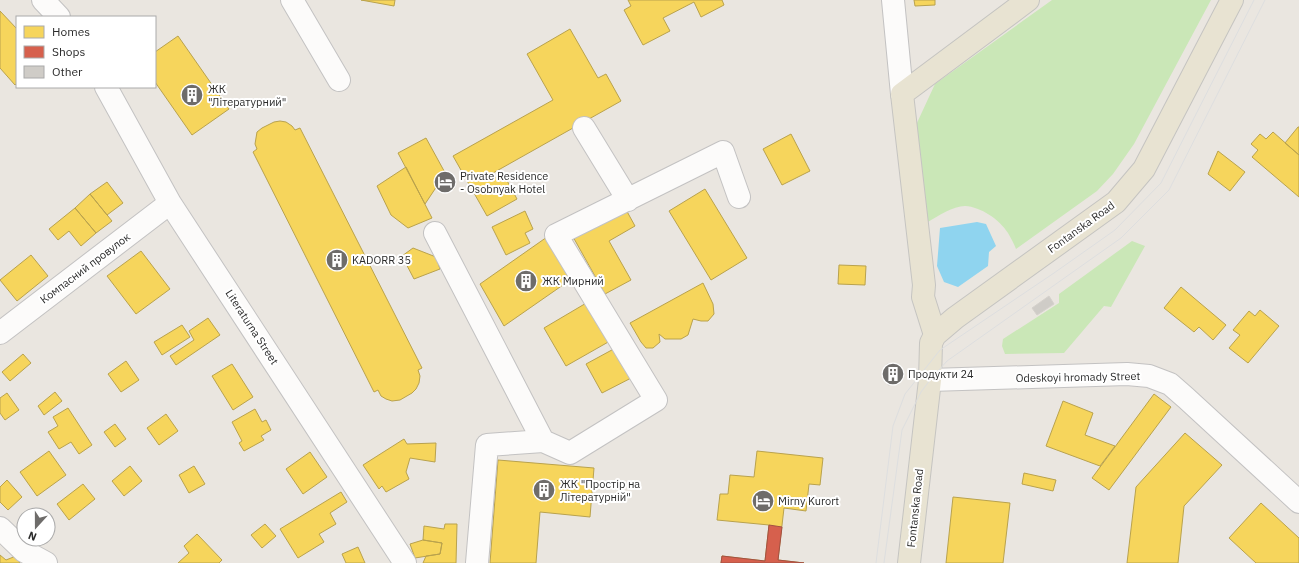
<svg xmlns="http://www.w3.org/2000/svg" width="1299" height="563" font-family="'IBM Plex Sans',sans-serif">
<rect width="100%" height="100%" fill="#eae6e0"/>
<path fill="#cae7b7" d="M1052 0H1211L1134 144 1113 174 1097 191 1016 249C1014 244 1011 238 1008 233 999 219 981 207 965 206 953 206 938 216 928 222L916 125 935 84Z
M1132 241 1145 246 1111 307 1104 306 1064 353 1005 354 1002 346 1003 339 1059 303V294Z"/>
<path fill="#8fd4ef" d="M977 222 986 224 996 246 989 252 988 266 958 287 944 282 937 266 940 228Z"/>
<path fill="#f6d55c" stroke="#b9a24d" d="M361 0H395L394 6Z
M628 0H722L724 5 701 17 694 2 663 18 670 31 643 45 624 10 631 6Z
M914 0H935V5L915 6Z
M0 11 17 29V83L15 85 0 68Z
M570 29 598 78 606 74 621 101 493 173 497 180 504 175 517 199 487 216 453 156 553 100 527 54Z
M178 36 229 109 192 135 155 82V52Z
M280 121 286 122 292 126 295 130 300 128 422 368 418 370 420 376 419 383 416 389 412 393 400 400 392 401 386 399 381 396 378 390 374 392 253 152 257 149 255 144 257 132 262 128 274 122Z
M1298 127H1299V155L1285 143Z
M1273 132 1299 155V197L1252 157 1258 150 1251 144 1260 134 1266 139Z
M791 134 810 171 782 185 763 149Z
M426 138 454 189 437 186 425 204 398 153Z
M1218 151 1245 172 1230 191 1208 174Z
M406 167 432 218 408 228 391 215 377 186Z
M107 182 123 203 107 215 90 194Z
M705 189 747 258 711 280 669 211Z
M90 194 112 221 96 233 75 208Z
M624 206 635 226 609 241 631 280 605 294 572 235Z
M75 208 96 233 81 246 69 231 58 240 49 229Z
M525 211 533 229 525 233 530 243 506 255 492 227Z
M547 237 573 278 504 326 480 284Z
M413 248 436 257 440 269 414 279 402 256Z
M141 251 170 289 136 314 107 276Z
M31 255 48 276 17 301 0 280Z
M839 265 866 266 865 285 838 284Z
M703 283 713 304 714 314 708 321H701L693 319 688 335 681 339H665L659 334 660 342 653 348H646L641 342 630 323Z
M1181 287 1226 325 1213 340 1199 327 1194 332 1164 308Z
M588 302 610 341 566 366 544 328Z
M1260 310 1279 326 1248 363 1229 348 1240 335 1233 330 1249 311 1255 316Z
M208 318 220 335 176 365 170 356 194 340 189 331Z
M182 325 190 337 162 355 154 342Z
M621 345 637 375 602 393 586 364Z
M23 354 31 363 10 381 2 372Z
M126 361 139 380 121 392 108 374Z
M232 364 253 397 233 410 212 376Z
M55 392 62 401 44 415 38 406Z
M7 393 19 410 5 420 0 413V398Z
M1154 394 1171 407 1109 490 1092 478Z
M1063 401 1093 413 1085 435 1115 446 1100 466 1046 446Z
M68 408 92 445 79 454 71 442 59 449 48 432 58 426 53 417Z
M255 409 262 422 266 420 271 430 261 436 264 440 244 451 239 443 242 441 232 422Z
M166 414 178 431 159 445 147 428Z
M115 424 126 439 115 447 104 432Z
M1185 433 1222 465 1184 506 1178 563H1127L1136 487Z
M404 439 407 444 436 443 435 462 410 458 406 472 409 479 386 492 382 486 379 489 363 465Z
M49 451 66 475 37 496 20 472Z
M757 451 823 458 820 485 809 484 806 511 784 508 778 560 804 563H721L722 556 765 561 769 525 717 520 720 494H728L730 475 754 477Z
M310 452 327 477 303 494 286 469Z
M498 460 594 468 590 517 540 512 536 563H490Z
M130 466 142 481 124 496 112 481Z
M194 466 205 484 189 493 179 475Z
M1024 473 1056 480 1053 491 1022 484Z
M7 480 22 497 8 510 0 502V487Z
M83 484 95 499 69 520 57 504Z
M341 492 347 502 330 513 336 524 319 534 324 542 298 558 280 529Z
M953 497 1010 503 1003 563H946Z
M1261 503 1299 538V563H1256L1229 538Z
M265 524 276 536 262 548 251 535Z
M445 524H457L456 563H423L426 556 440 554 442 543 423 540 424 526 444 529Z
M197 534 222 560 219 563H178L189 553 184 546Z
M423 540 442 543 440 554 415 558 410 544Z
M358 547 365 563H346L342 554Z
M0 555 6 560 16 556 20 563H0Z"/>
<path fill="#d6604d" stroke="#a35043" d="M769 525 782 527 778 560 804 563H721L722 556 765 561Z"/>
<path fill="#cfccc7" stroke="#d5d1cc" d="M1049 296 1054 304 1037 315 1032 308Z
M887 364H898L899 384 888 385Z"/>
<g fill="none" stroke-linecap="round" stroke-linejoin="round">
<g stroke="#c3c2c2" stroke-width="24">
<path id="minor" d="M43 0 59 17
M292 0 339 80
M893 0 902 94
M106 87 170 203 405 563
M584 128 628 200
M435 233 543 441 487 445 477 563
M0 333 170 203
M930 380 1127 374 1149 376 1170 384 1186 398 1299 502
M543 441 570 453 656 400 556 235 723 152 739 197
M0 528 24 551 46 563"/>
</g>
<g stroke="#c5c4c1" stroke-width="24">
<path id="major" d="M935 335 923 297 924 285 902 94 1028 0
M909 563 930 380 931 343 935 335 955 318 1116 202 1144 169 1232 0"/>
</g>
<use href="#minor" stroke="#fcfbfa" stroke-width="22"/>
<use href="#major" stroke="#e8e3d2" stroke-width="22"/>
<path stroke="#dddedf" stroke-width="1" d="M876 563 893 426 905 394 940 350 1054 273 1115 230 1161 183 1254 0
M884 563 902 430 921 392 930 380 947 361 1121 238 1169 190 1265 0"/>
</g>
<defs>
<g id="building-disc" transform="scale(1.15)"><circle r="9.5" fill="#6e6c6a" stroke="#fff"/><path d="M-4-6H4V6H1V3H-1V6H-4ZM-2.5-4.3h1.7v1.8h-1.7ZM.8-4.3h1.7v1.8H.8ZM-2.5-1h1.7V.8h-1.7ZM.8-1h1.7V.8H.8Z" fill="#fff"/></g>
<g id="hotel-disc" transform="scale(1.15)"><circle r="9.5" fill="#6e6c6a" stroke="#fff"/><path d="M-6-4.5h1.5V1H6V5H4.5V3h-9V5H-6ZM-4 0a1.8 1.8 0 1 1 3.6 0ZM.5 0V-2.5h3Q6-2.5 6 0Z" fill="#fff"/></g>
</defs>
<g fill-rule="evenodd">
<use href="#building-disc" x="192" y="95"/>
<use href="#hotel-disc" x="445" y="182"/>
<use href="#building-disc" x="337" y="260"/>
<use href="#building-disc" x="526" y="281"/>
<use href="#building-disc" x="893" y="374"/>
<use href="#building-disc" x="544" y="490"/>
<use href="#hotel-disc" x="763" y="501"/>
</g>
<g text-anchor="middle" stroke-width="4" stroke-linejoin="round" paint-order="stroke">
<g font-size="11" fill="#2b2b2b" stroke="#fff" text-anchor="start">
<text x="208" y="93">ЖК<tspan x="208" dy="13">"Літературний"</tspan></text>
<text x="460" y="180">Private Residence<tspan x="460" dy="13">- Osobnyak Hotel</tspan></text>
<text x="352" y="264">KADORR 35</text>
<text x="542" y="285">ЖК Мирний</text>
<text x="908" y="378">Продукти 24</text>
<text x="560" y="488">ЖК "Простір на<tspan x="560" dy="13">Літературній"</tspan></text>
<text x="778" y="505">Mirny Kurort</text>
</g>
<g font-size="11" fill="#2b2b2b" stroke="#fff">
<text transform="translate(1081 227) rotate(-36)" y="4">Fontanska Road</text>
<text transform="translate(85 268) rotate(-37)" y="4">Компасний провулок</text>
<text transform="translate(252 327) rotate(57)" y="4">Literaturna Street</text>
<text transform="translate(1078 377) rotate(-1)" y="4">Odeskoyi hromady Street</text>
<text transform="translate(915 508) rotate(-84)" y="4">Fontanska Road</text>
</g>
</g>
<rect x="16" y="16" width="140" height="72" fill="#ffffff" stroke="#aaaaaa"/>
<rect x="24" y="26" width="20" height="12" fill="#f6d55c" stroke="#aaaaaa"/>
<text x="52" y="36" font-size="12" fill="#2b2b2b">Homes</text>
<rect x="24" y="46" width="20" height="12" fill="#d6604d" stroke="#aaaaaa"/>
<text x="52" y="56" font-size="12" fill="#2b2b2b">Shops</text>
<rect x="24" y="66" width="20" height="12" fill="#cfccc7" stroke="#aaaaaa"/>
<text x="52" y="76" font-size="12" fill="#2b2b2b">Other</text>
<g transform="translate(36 527) rotate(201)"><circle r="19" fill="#ffffff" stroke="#aaaaaa"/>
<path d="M0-3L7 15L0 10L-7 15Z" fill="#6e6c6a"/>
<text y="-6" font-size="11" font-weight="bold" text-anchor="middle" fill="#2b2b2b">N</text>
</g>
</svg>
